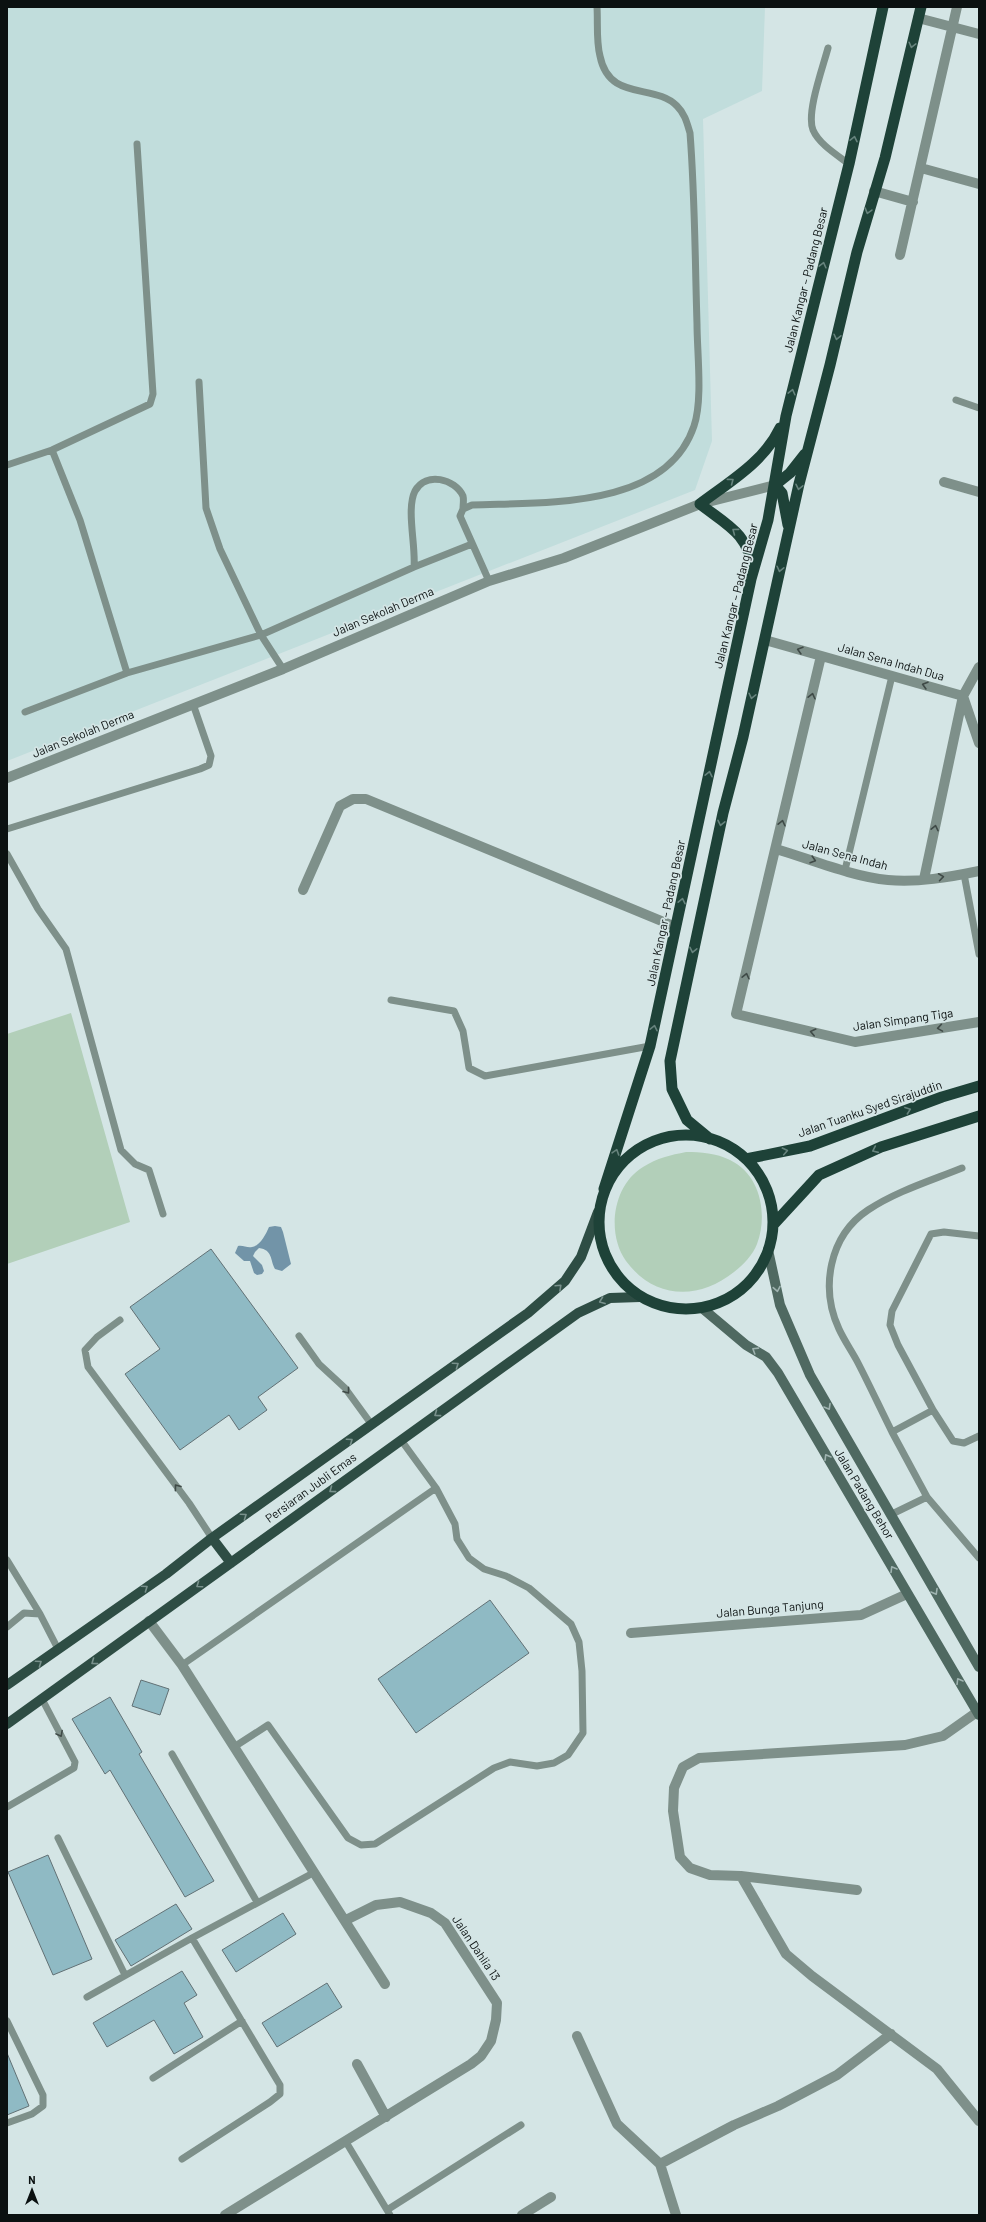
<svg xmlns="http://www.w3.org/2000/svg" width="986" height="2222" font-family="Barlow,sans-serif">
<rect width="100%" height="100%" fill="#d4e5e5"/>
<path fill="#c1dddc" d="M7 7H765L762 91 703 119 712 441 695 490 7 761Z"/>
<path fill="#b2cfb9" d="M71 1013 130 1222 7 1264V1034Z
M686 1152C701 1152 716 1153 730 1160 761 1175 768 1215 757 1244 753 1255 743 1265 734 1272 698 1301 654 1299 626 1261 606 1233 613 1185 643 1167 657 1158 671 1155 686 1152Z"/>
<path fill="#7294a8" d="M275 1226 281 1227 283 1232 291 1264 282 1271 275 1269C270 1260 273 1250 259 1248L255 1252 253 1256 262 1265 264 1271 262 1274 257 1275 254 1273 250 1261H244L235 1253 238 1246C243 1245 247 1248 252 1247 260 1246 266 1234 269 1227Z"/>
<path fill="#8fbac4" stroke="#627175" d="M211 1249 298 1368 258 1397 267 1410 239 1430 229 1415 180 1450 125 1374 160 1349 130 1307Z
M490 1600 529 1653 416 1733 378 1679Z
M141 1680 169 1689 160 1715 132 1706Z
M110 1697 142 1752 139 1754 214 1881 185 1897 110 1770 105 1774 72 1719Z
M48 1855 92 1959 53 1975 8 1872Z
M176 1904 192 1929 131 1966 115 1940Z
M283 1913 296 1934 236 1972 222 1950Z
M182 1971 197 1995 184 2003 203 2037 174 2054 154 2020 107 2047 93 2023Z
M327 1983 342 2007 277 2047 262 2023Z
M7 2053 29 2106 7 2115Z"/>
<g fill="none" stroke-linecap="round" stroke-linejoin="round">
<path stroke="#7e908a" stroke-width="7" d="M828 48C823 67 806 113 813 130 819 144 837 155 849 164
M199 382 206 508 220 549 261 635 414 567C416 546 406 509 415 491 426 471 455 479 463 496 464 500 463 505 463 509
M956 400 979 408
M52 450 80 520 127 673 261 635 283 669
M7 465 52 450 150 404 153 394 137 144
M414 567 472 544
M489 581 460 516 463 509 472 505C543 502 666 510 694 426 703 400 697 352 697 324 695 260 695 197 690 133 687 123 685 114 677 106 655 83 609 102 600 56 596 41 598 23 597 7
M25 712 127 673
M7 829 200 769 209 765 211 756 193 704
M7 854 38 909 66 949 121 1150 135 1164 149 1170 163 1214
M845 870 892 676
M964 874 979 954
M391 1000 454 1011 463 1031 469 1068 485 1076 650 1046
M979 1236 944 1232 931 1234 892 1311 890 1325 898 1345 933 1410 953 1441 964 1443 979 1436
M120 1320 97 1337 85 1350 88 1367 189 1503 212 1538
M299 1336 319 1364 345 1388 372 1425
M933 1410 892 1432 927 1497 979 1558
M892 1432C880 1408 869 1384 857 1361 851 1350 844 1340 839 1329 820 1288 829 1236 868 1210 897 1191 930 1181 962 1168
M890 1515 927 1497
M7 1560 40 1614
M7 1627 24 1613 40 1614 58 1649
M182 1665 436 1488
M234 1747 268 1725 348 1838 361 1845 375 1844 494 1768 510 1762 537 1766 554 1763 568 1755 583 1733 582 1671 579 1642 571 1624 529 1588 506 1576 484 1569 469 1558 457 1539 455 1524 436 1488 401 1440
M172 1754 257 1902
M7 1807 74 1768 75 1762 42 1699
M58 1838 125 1975
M87 1997 192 1938 313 1873
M7 2021 43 2095V2106L32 2114 7 2123
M153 2078 242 2021
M346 2142 390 2215
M182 2159 270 2102 280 2094V2085L192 1938
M387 2210 521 2125"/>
<path stroke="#7e908a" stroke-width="10" d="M918 18 979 34
M921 168 979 184
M874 191 913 202
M900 255 957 7
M944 482 979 492
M765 640 963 696
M821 656 736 1014 855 1042 979 1022
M963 696 979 743
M776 849C810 859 853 877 888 880 917 883 950 877 979 871
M924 879 963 696 979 667
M303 890 340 806 353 799H366L676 927
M149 1621 182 1665 385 1984
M631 1633 861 1615 907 1594
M741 1876 786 1954 812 1976 937 2069 979 2121
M857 1890 741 1876 710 1875 690 1868 680 1857 673 1811 674 1788 683 1767 699 1758 905 1745 943 1736 977 1712
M577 2036 617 2124 660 2164 676 2215
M357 2064 386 2117
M660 2164 734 2125 778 2106 837 2075 891 2034
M225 2215 471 2064 481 2056 491 2041 496 2020 497 2003 445 1923 431 1913 400 1902 376 1905 346 1920
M522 2215 551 2197"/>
<path stroke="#7e908a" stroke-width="10" d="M7 778 283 669 489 581 564 558 700 504 775 485"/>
<path stroke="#4f6961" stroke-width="10" d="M768 1250 780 1305 810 1375 979 1667
M702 1308 746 1345 766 1357 778 1373 979 1715"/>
<path stroke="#2e4d44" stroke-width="10" d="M212 1538 231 1563
M7 1685 166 1574 212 1538 528 1313 565 1281 581 1257 598 1212
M7 1724 578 1313 610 1298 640 1297"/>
<path stroke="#1e4238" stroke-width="11" d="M775 485 782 493 788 525
M775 485 790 473 805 454
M751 568C751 535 724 523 700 504 729 482 764 462 780 428
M599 1222a87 87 0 1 1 174 0a87 87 0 1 1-174 0Z
M710 1139 687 1120 672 1089 670 1061 723 813 743 737 799 484 830 365 857 252 885 158 921 7
M746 1159 810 1146 942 1097 979 1086
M604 1189 650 1046 751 579 768 520 786 416 849 164 883 7
M773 1225 819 1175 881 1147 979 1116"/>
</g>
<defs><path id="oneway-chevron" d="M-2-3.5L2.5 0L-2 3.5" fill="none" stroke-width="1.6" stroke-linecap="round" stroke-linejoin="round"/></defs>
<g stroke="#67837d">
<use href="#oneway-chevron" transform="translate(912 45) rotate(104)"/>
<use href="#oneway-chevron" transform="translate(854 139) rotate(-78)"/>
<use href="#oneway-chevron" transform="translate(868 211) rotate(106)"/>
<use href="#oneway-chevron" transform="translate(823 265) rotate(-76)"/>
<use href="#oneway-chevron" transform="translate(837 337) rotate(103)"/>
<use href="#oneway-chevron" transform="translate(792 392) rotate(-76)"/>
<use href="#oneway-chevron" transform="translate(731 481) rotate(-37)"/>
<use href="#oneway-chevron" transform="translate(799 487) rotate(102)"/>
<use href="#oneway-chevron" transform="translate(735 531) rotate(-143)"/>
<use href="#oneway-chevron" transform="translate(780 569) rotate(103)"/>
<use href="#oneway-chevron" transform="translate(752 696) rotate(103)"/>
<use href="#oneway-chevron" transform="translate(709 774) rotate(-78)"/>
<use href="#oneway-chevron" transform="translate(721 823) rotate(102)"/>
<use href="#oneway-chevron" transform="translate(682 901) rotate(-78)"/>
<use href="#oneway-chevron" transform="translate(693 950) rotate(102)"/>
<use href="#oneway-chevron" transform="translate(654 1028) rotate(-78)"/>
<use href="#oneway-chevron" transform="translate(908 1110) rotate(-20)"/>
<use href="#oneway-chevron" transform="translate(875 1150) rotate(156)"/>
<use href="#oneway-chevron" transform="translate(785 1151) rotate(-12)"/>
<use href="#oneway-chevron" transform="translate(616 1152) rotate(-72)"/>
</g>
<g stroke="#3f4a47">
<use href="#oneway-chevron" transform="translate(800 650) rotate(-164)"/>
<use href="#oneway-chevron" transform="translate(925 685) rotate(-164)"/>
<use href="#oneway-chevron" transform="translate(812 696) rotate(-77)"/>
<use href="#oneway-chevron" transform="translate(782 823) rotate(-77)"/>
<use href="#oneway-chevron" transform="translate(935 828) rotate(-78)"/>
<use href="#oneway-chevron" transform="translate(813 860) rotate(17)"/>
<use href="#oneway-chevron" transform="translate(941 877) rotate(-8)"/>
<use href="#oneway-chevron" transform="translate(746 976) rotate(-77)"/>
<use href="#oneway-chevron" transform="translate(940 1028) rotate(171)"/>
<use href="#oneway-chevron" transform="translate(813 1032) rotate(-167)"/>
<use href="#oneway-chevron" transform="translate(347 1391) rotate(52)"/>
<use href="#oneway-chevron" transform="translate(177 1487) rotate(-127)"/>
<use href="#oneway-chevron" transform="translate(60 1734) rotate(62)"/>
</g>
<g stroke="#79918c">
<use href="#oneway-chevron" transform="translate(559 1287) rotate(-43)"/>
<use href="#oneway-chevron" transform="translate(602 1301) rotate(159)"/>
<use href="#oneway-chevron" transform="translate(456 1365) rotate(-35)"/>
<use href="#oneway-chevron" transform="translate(437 1414) rotate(144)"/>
<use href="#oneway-chevron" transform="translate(350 1441) rotate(-35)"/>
<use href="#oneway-chevron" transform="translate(332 1490) rotate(144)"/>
<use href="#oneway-chevron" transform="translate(244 1516) rotate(-35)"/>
<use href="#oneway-chevron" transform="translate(199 1585) rotate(145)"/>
<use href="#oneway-chevron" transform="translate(145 1588) rotate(-35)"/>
<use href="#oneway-chevron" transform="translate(94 1662) rotate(144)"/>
<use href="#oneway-chevron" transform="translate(39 1663) rotate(-35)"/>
</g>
<g stroke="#9fb3b0">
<use href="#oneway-chevron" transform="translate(777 1289) rotate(80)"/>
<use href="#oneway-chevron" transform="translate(755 1350) rotate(-148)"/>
<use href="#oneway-chevron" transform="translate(828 1407) rotate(60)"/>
<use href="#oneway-chevron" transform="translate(827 1457) rotate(-121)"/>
<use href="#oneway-chevron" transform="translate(893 1569) rotate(-121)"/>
<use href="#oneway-chevron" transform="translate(935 1592) rotate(60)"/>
<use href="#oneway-chevron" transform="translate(959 1681) rotate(-121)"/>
</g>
<g text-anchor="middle" stroke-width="3.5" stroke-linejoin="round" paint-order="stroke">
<g font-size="12" fill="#0b1111" stroke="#d4e5e5">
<text transform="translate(806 280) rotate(-76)" y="4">Jalan Kangar – Padang Besar</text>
<text transform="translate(736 596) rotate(-76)" y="4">Jalan Kangar – Padang Besar</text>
<text transform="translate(383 612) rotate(-23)" y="4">Jalan Sekolah Derma</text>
<text transform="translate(891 662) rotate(16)" y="4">Jalan Sena Indah Dua</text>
<text transform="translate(83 734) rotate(-22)" y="4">Jalan Sekolah Derma</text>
<text transform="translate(845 855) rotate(15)" y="4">Jalan Sena Indah</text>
<text transform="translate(666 913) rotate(-78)" y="4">Jalan Kangar – Padang Besar</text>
<text transform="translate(903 1020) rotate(-8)" y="4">Jalan Simpang Tiga</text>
<text transform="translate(870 1109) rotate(-19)" y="4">Jalan Tuanku Syed Sirajuddin</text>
<text transform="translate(311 1488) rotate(-36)" y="4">Persiaran Jubli Emas</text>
<text transform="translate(864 1494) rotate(59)" y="4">Jalan Padang Behor</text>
<text transform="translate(770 1609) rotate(-5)" y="4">Jalan Bunga Tanjung</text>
<text transform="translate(476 1948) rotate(56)" y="4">Jalan Dahlia 13</text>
</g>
</g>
<rect width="986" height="2222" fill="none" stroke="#0b1111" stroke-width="16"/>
<g transform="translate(32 2190)" stroke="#d4e5e5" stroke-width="3" paint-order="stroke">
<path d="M0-3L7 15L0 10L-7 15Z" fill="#0b1111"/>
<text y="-6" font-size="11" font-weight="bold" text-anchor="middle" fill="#0b1111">N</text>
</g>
</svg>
